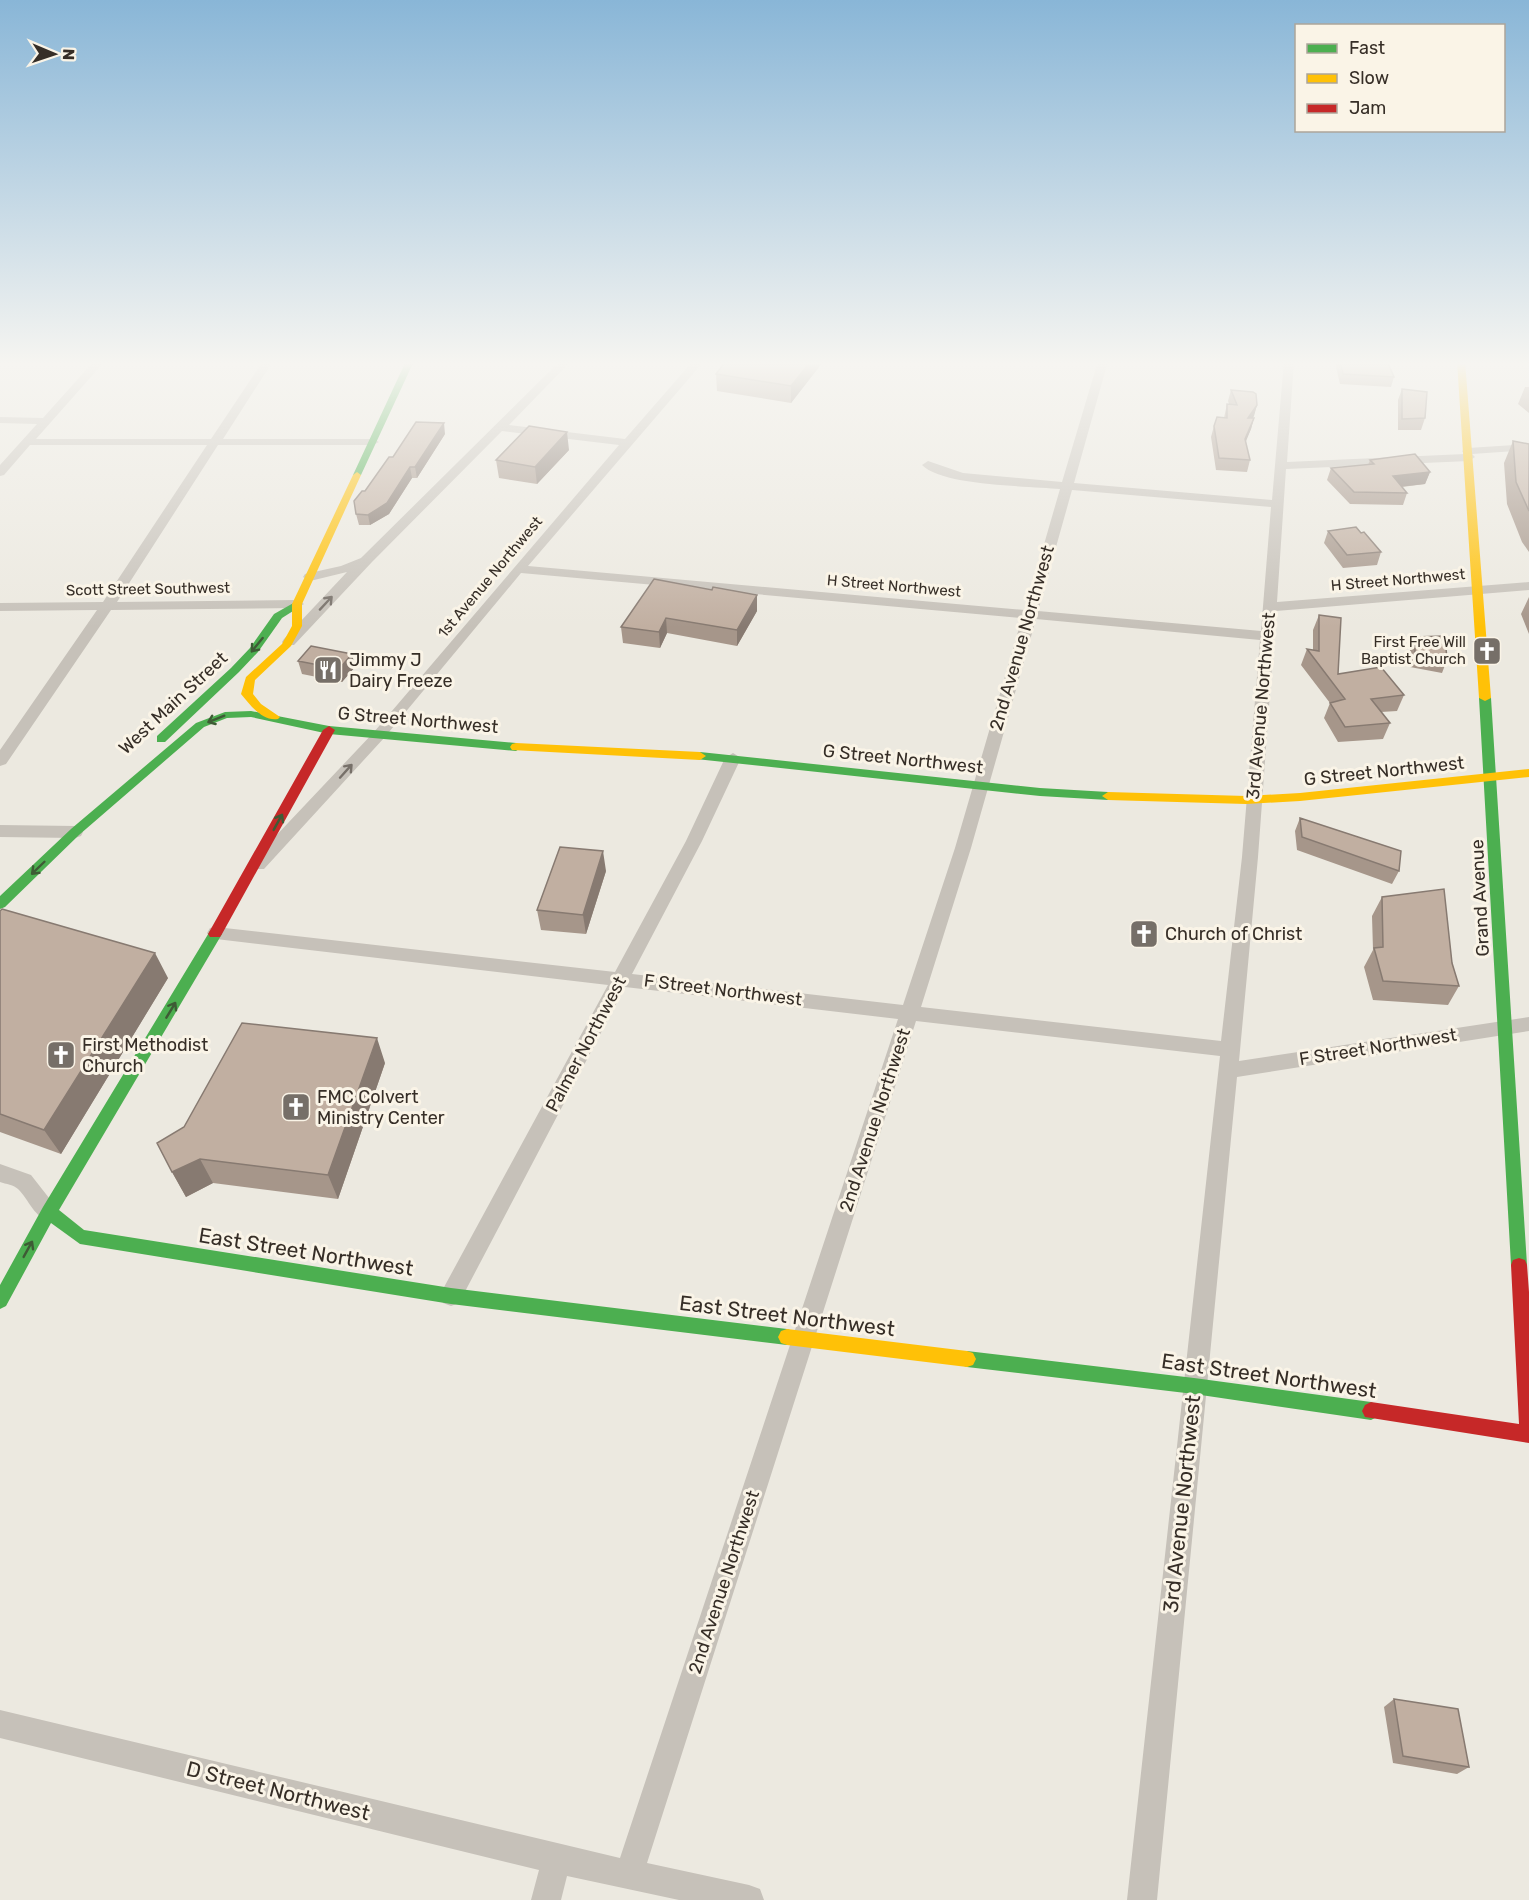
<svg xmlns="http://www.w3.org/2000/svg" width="1529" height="1900" font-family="Rubik,sans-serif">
<rect width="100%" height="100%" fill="#ece9e0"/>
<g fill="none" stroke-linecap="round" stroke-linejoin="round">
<path fill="#c6c1b9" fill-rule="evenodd" d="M94 361H105L36 439H211L263 361H273L223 439H373L379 442 373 445H218L117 602 297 600 304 604 297 608 111 610 6 764 0 766V750L97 610 0 611V603L103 602 207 445H30L4 475 0 476V465L37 424 0 423V417L43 418Z
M560 361H571L509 425 625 439 693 361H704L528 566 1025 610 1060 489C1029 486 942 486 922 465L928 461 963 473 1062 482 1098 361H1108L1074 483 1272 500 1284 361H1294L1287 462 1465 454 1462 451 1468 448 1529 444V450L1472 454 1475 457 1469 461 1286 469 1277 602 1529 582V590L1276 611 1258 857 1239 1061 1529 1017V1031L1237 1077 1157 1900H1127L1220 1056 916 1021 647 1863 749 1885 760 1889 764 1900H679L567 1876 561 1900H531L539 1870 0 1738V1710L620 1858 898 1019 625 987 459 1303 451 1306 443 1303 440 1296 443 1289 608 985 216 939 210 938 207 933 210 928 216 927 615 972 686 841 725 758 733 753 741 758 702 841 632 974 903 1005 955 848 1022 618 521 573 384 738 264 869H252L250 865 252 861 374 732 619 445 502 431 372 562 294 645H284L282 642 284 639 347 572 310 581 303 577 305 574 341 566 361 558ZM1072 490 1271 507 1261 631 1038 611ZM1036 619 1260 640 1242 857 1221 1041 921 1007 971 848Z
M0 825 75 826 81 828 83 832 81 836 75 838 0 837Z
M0 1164 31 1175 60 1212 57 1219C37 1226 30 1200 18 1189 14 1185 6 1184 0 1182Z"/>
<path fill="#4caf50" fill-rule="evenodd" d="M406 361H414L361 475 354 477 353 475Z
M297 601 301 602V606L282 618 258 652 239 672 165 742H157V736L231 668 250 648 274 614Z
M1485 695 1491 698 1527 1265 1525 1270 1519 1272 1513 1270 1511 1265 1479 698Z
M251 711 329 726 516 743 522 747 516 751 329 734 251 717 227 718 204 727 79 835 5 907 0 909V896L71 829 196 723 225 712Z
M700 752 1040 788 1108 792 1114 796 1108 800 1040 796 696 759 694 756Z
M215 929 222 934 59 1210 84 1230 451 1288 787 1329 793 1331 796 1337 793 1343 787 1345 451 1304 80 1244 51 1223 6 1306 0 1309V1285L43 1207 210 931Z
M967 1351 1194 1378 1371 1402 1377 1405 1380 1411 1377 1417 1371 1420 1194 1394 967 1367 961 1365 958 1359 961 1353Z"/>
<path fill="#ffc107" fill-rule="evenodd" d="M1457 361H1465L1491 698 1485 701 1479 698Z
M357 472 361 475 302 604V626L291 646 255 680 253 694 261 704 280 717 278 719C263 722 250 705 241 694L246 677 282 644 292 626V604L353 475Z
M516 743 700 752 706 756 700 760 512 750 510 747 512 744Z
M1529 769V777L1300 801 1246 804 1108 800 1102 796 1108 792 1246 796 1300 793Z
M787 1329 967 1351 973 1353 976 1359 973 1365 967 1367 787 1345 781 1343 778 1337 781 1331Z"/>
<path fill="#c62828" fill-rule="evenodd" d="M329 726 335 730 222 934 220 937H210L208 934 323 730Z
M1519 1258 1525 1260 1527 1265 1529 1292V1443L1365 1417 1362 1411 1365 1405 1371 1402 1519 1424 1511 1265 1513 1260Z"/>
</g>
<path fill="#a6968a" d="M726 361H822L819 367 791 403 717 391 716 374Z
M1335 361H1387L1394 377 1391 387 1340 384 1335 363Z
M1525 387H1529V413L1518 404Z
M1402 389 1425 418 1421 430H1398V400Z
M1231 390 1257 405 1253 418H1254L1251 429 1245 442 1250 460 1247 472 1216 470 1211 437 1214 426 1224 418 1227 404H1229L1228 401Z
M445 434 417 478H412L389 514 370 525H359L356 514 365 491 393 457Z
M1513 441 1529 444V552L1522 542 1507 504 1504 463Z
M569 450 537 484 499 478 496 460Z
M1370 460 1430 472 1425 484 1402 487 1407 493 1403 505 1350 504 1327 480 1331 468 1368 465Z
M1328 531 1361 533 1381 552 1377 565 1343 568 1324 543Z
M712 590 757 595V611L737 646 667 633 660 648 623 643 621 627Z
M1529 597V634L1521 614Z
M1319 615 1338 674 1404 695 1397 711 1381 712 1390 723 1383 739 1338 742 1324 718 1330 703 1301 665 1307 649 1313 650V630Z
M1415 637 1447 660 1442 673 1410 667V650Z
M298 661 355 667 342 682 302 674Z
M1300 818 1399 871 1392 884 1297 850 1295 831Z
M606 871 586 934 541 930 537 910Z
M1382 897 1452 963 1459 986 1448 1005 1373 1000 1364 967 1373 950 1372 916Z
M0 911 168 978 61 1154 0 1132Z
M385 1063 338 1199 213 1183 186 1197 172 1172Z
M1394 1699 1469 1767 1457 1774 1393 1763 1384 1707Z"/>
<path fill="#877a71" d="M811 361H822L819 367 791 403V386Z
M1257 405 1254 416 1245 429 1248 418Z
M1254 418 1251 429 1242 451 1245 439Z
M444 423 445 434 417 478 415 467Z
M567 432 569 450 537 484 535 467Z
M410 467 412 478 389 514 370 525 368 515Z
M1430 472 1425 484 1389 488 1393 476Z
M757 595V611L737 646V630Z
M666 618 667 633 660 648 659 632Z
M352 654 355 667 342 682 339 669Z
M603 851 606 871 586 934 583 915Z
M155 953 168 978 61 1154 44 1130Z
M377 1038 385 1063 338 1199 328 1175Z
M200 1159 213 1183 186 1197 172 1172Z"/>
<path fill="#c1afa1" stroke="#877a71" stroke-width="1.5" d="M726 361H811L791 386 716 374Z
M1340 361H1387L1394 377 1343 374Z
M1402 389 1427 392 1425 418 1402 419Z
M1231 390 1253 392 1256 394 1257 405 1248 418H1254L1245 439 1250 460 1219 458 1214 426 1217 417 1227 418V404L1237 405Z
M416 422 444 423 415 467H410L387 503 368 515 356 514 354 501 362 491H365L389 457H393Z
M529 426 567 432 535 467 496 460Z
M1513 441 1529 444V511L1516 482Z
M1415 454 1430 472 1393 476 1407 493 1354 492 1331 468 1374 464 1370 460Z
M1356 527 1361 533 1364 532 1381 552 1347 555 1328 531Z
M654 579 712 590 713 587 757 595 737 630 666 618 659 632 621 627Z
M1319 615 1341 618 1338 674 1381 667 1404 695 1371 699 1390 723 1345 727 1330 703 1345 699 1307 649 1319 651Z
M1445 636 1447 660 1415 655V637Z
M311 646 352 654 339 669 298 661Z
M1300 818 1401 851 1399 871 1302 837Z
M560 847 603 851 583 915 537 910Z
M1444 889 1452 963 1459 986 1383 981 1374 948 1383 947 1382 897Z
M2 909 155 953 44 1130 0 1114V911Z
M242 1023 377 1038 328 1175 200 1159 172 1172 157 1143 184 1127Z
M1394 1699 1458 1709 1469 1767 1403 1756Z"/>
<defs><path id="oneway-shaft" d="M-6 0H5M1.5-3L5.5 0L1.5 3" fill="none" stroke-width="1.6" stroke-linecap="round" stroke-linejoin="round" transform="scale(1.5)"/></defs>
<g stroke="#777069">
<use href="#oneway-shaft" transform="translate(326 603) rotate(-47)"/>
<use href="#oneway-shaft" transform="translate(346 771) rotate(-48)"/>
</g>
<g stroke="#3e5b35">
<use href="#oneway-shaft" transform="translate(257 645) rotate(129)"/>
<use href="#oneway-shaft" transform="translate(216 719) rotate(158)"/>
<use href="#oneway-shaft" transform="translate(278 822) rotate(-61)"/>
<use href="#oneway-shaft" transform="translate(38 868) rotate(136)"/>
<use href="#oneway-shaft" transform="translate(171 1010) rotate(-59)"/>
<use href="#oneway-shaft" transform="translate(28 1249) rotate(-61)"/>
</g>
<linearGradient id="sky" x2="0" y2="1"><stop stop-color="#89b6d7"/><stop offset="0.58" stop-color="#f6f5f1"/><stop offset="1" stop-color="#f6f5f1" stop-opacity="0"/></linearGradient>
<rect width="1529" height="627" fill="url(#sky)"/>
<defs>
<g id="church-square" transform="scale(1.5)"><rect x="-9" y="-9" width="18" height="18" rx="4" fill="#766f68" stroke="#faf4e7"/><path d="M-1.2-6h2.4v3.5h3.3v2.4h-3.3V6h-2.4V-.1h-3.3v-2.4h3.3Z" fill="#fff"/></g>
<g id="restaurant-square" transform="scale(1.5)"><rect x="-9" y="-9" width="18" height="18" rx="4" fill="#766f68" stroke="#faf4e7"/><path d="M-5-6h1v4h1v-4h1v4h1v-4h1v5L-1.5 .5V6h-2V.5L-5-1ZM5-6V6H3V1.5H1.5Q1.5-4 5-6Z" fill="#fff"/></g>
</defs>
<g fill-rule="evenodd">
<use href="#church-square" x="1487" y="651"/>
<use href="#restaurant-square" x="328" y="670"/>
<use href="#church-square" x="1144" y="934"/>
<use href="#church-square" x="61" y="1055"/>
<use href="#church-square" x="296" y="1107"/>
</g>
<g text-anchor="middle" stroke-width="6" stroke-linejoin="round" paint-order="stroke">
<g font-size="15" fill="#362e27" stroke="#faf4e7">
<text transform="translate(490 577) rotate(-50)" y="5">1st Avenue Northwest</text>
<text transform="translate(1398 580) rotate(-5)" y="5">H Street Northwest</text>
<text transform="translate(894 586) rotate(5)" y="5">H Street Northwest</text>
<text transform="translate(148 589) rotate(-1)" y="5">Scott Street Southwest</text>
</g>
<g font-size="15" fill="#362e27" stroke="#faf4e7" text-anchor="end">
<text x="1466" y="647">First Free Will<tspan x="1466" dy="17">Baptist Church</tspan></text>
</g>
<g font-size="18" fill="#362e27" stroke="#faf4e7">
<text transform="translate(1022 638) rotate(-74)" y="6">2nd Avenue Northwest</text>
<text transform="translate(173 703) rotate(-43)" y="6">West Main Street</text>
<text transform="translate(1261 706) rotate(-85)" y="6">3rd Avenue Northwest</text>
<text transform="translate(418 720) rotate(5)" y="6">G Street Northwest</text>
<text transform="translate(903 759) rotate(6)" y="6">G Street Northwest</text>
<text transform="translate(1384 771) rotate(-6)" y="6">G Street Northwest</text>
<text transform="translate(1480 898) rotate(-93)" y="6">Grand Avenue</text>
<text transform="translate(723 990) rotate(7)" y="6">F Street Northwest</text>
<text transform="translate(586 1044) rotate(-62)" y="6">Palmer Northwest</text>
<text transform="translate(1378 1047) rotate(-9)" y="6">F Street Northwest</text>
<text transform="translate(875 1120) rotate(-72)" y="6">2nd Avenue Northwest</text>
<text transform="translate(724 1582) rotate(-72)" y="6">2nd Avenue Northwest</text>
</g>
<g font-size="18" fill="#362e27" stroke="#faf4e7" text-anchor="start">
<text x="349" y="666">Jimmy J<tspan x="349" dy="21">Dairy Freeze</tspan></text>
<text x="1165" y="940">Church of Christ</text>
<text x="82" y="1051">First Methodist<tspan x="82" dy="21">Church</tspan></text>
<text x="317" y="1103">FMC Colvert<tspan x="317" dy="21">Ministry Center</tspan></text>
</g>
<g font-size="21" fill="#362e27" stroke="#faf4e7">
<text transform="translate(306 1252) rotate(9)" y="7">East Street Northwest</text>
<text transform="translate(787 1316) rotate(7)" y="7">East Street Northwest</text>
<text transform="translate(1269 1376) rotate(8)" y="7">East Street Northwest</text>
<text transform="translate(1182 1504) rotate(-84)" y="7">3rd Avenue Northwest</text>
<text transform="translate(278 1791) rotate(14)" y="7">D Street Northwest</text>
</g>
</g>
<rect x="1295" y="24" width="210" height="108" fill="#faf4e7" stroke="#aca59a" stroke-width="1.5"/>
<rect x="1307" y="44" width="30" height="9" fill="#4caf50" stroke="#aca59a" stroke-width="1.5"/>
<text x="1349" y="54" font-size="18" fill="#362e27">Fast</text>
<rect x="1307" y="74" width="30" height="9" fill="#ffc107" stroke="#aca59a" stroke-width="1.5"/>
<text x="1349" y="84" font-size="18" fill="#362e27">Slow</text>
<rect x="1307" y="104" width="30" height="9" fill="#c62828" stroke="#aca59a" stroke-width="1.5"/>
<text x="1349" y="114" font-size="18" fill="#362e27">Jam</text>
<g transform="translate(54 54) rotate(92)" stroke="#faf4e7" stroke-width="4.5" paint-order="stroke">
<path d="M0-4.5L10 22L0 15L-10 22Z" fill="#362e27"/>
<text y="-9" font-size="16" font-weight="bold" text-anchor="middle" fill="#362e27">N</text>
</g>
</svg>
